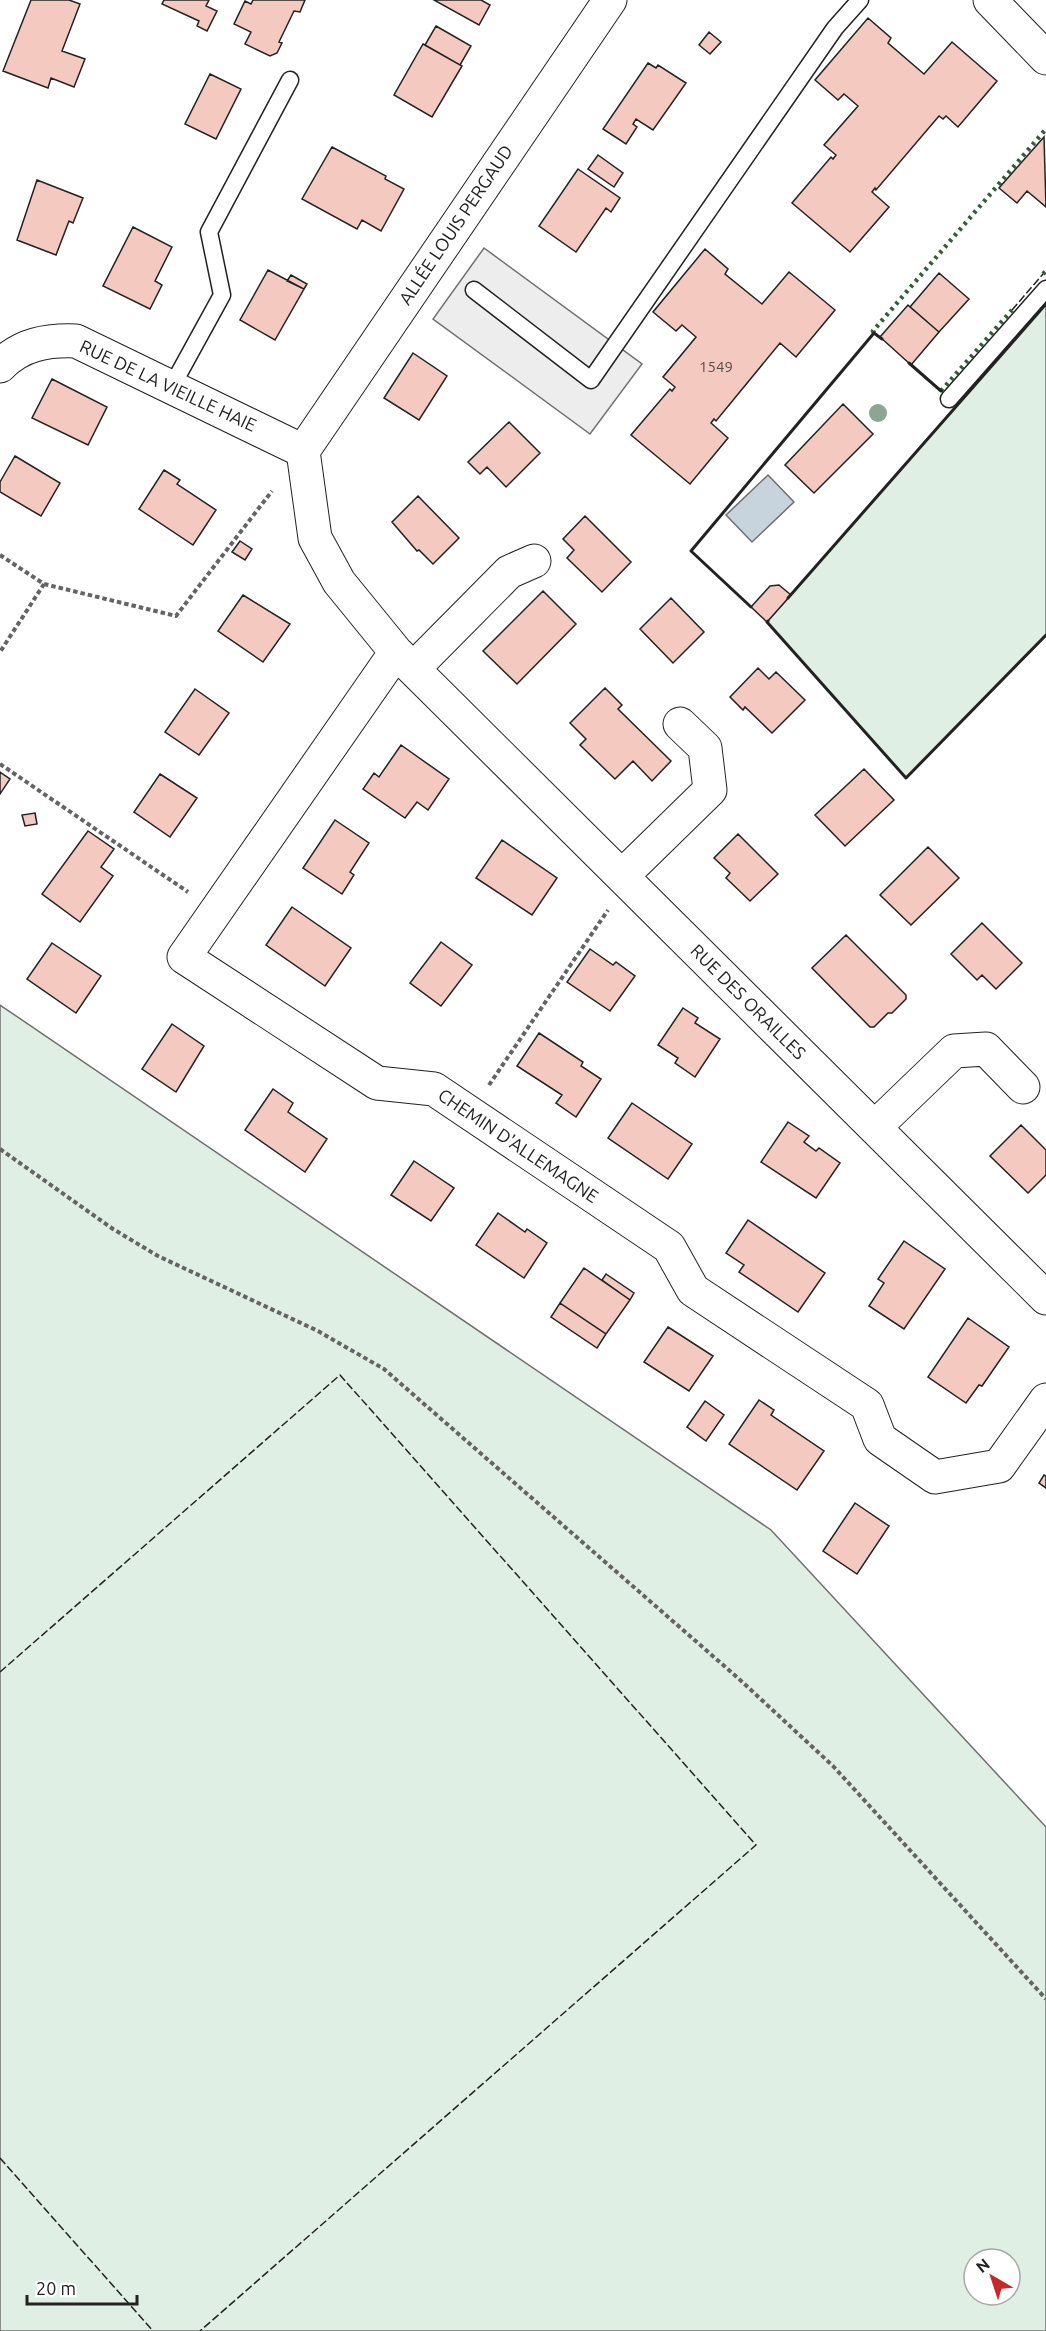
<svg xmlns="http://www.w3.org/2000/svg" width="1046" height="2331" font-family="Ubuntu,sans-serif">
<rect width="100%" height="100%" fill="#fff"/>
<path fill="#e0efe3" stroke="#6f6f6f" stroke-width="1.5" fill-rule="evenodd" d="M1046 304V635L906 778 767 622Z
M0 1005 771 1530 1046 1827V2331H0ZM974 2259H1010V2295H974Z"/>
<path fill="#ededed" stroke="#6f6f6f" stroke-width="1.5" d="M484 248 642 364 590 434 433 319Z"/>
<path fill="#c7d3dd" stroke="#6f6f6f" stroke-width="1.5" d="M768 475 794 502 752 542 726 515Z"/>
<path fill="#f3c9c0" stroke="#222" stroke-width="1.5" d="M31 0H69L80 4 62 51 85 59 74 87 51 78 48 88 3 71Z
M164 0H209L206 6 217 11 207 31 197 26 199 21 162 4Z
M253 0H305L300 12 294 11 279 42 282 43 277 53 270 56 245 44 251 32 234 24 245 1 251 4Z
M434 0H481L490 5 479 25Z
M868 18 891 38 888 43 924 74 952 42 997 81 958 127 946 116 943 119 939 116 876 190 875 188 872 192 889 207 850 252 792 203 831 157 833 159 836 155 824 145 858 106 844 94 838 100 815 80Z
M436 26 471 46 460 65 425 45Z
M709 32 721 42 710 54 699 45Z
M423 44 462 66 432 117 394 95Z
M648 63 656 68 658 65 686 83 653 130 636 119 633 124 637 127 626 144 603 129Z
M210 74 241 89 216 139 185 124Z
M1044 137 1046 207 1027 191 1017 203 999 188Z
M332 147 386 176 385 179 404 189 381 231 362 220 357 229 302 199Z
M598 155 623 173 614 187 588 169Z
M578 169 620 198 611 212 606 208 576 252 539 226Z
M37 180 83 198 73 223 69 221 56 255 17 240Z
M133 227 172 247 155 281 162 285 150 309 103 286Z
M705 249 728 269 725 274 762 304 789 272 835 310 796 357 780 343 716 421 714 419 711 423 728 438 690 484 631 435 670 389 672 391 675 387 663 377 696 337 682 325 676 331 653 312Z
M268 270 304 289 275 340 240 320Z
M939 273 969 299 939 332 910 307Z
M291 275 307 284 304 289 287 281Z
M908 305 939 332 911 365 880 337Z
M413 353 447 376 419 420 384 398Z
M52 379 107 407 88 445 32 418Z
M843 404 873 434 814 493 785 465Z
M509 422 540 453 506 487 487 467 480 474 468 462Z
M15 456 60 483 41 516 0 492V482Z
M164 470 180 480 177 484 216 510 193 545 139 509Z
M418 496 459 538 433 564 419 550 417 551 392 522Z
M585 516 631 562 602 592 567 558 574 550 563 539Z
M240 541 252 549 245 560 232 552Z
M779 585 791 595 767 622 751 607 770 586Z
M543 591 576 624 517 684 483 651Z
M243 595 290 624 263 662 218 631Z
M671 598 704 632 673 663 640 629Z
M758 668 769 679 776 672 805 700 772 733 745 707 743 710 730 697Z
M605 688 622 705 618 709 671 761 652 781 633 761 615 779 580 745 586 739 570 723Z
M195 689 229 713 199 755 165 732Z
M401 745 449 779 428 810 417 802 405 818 363 789 374 773 379 777Z
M864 769 894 800 845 846 815 815Z
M0 772 10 779 0 794Z
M160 774 197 798 170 837 134 812Z
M35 813 37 824 25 826 22 815Z
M335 820 369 843 350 872 354 875 342 894 303 868Z
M88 831 114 849 101 867 113 876 80 922 42 894Z
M738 834 778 874 750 901 726 878 730 873 714 858Z
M502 840 557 878 532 915 476 878Z
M928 847 959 878 911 925 880 895Z
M292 907 351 948 325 986 266 945Z
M982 923 1022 963 996 989 982 975 977 980 951 954Z
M846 935 906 995V999L892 1013H888L874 1027H870L812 968Z
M441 942 472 965 441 1006 410 983Z
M52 943 101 976 76 1013 27 979Z
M590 949 613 965 616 962 635 976 610 1011 567 982Z
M683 1008 698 1018 695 1023 720 1039 695 1077 675 1063 678 1058 658 1045Z
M172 1024 204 1046 176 1092 142 1069Z
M539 1033 583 1062 581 1066 601 1079 576 1117 556 1103 562 1095 517 1066Z
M273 1089 293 1103 288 1112 327 1139 305 1172 245 1130Z
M632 1103 692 1144 668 1179 608 1138Z
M788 1122 809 1136 804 1142 816 1151 819 1148 840 1163 816 1198 761 1162Z
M1021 1125 1046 1150V1175L1028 1193 990 1156Z
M414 1161 454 1188 431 1221 391 1195Z
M498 1213 525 1232 527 1229 547 1243 524 1278 476 1245Z
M748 1220 825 1273 798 1312 739 1272 744 1265 726 1253Z
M904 1241 945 1269 904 1329 869 1306 884 1283 878 1279Z
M584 1268 630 1300 606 1334 560 1303Z
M606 1274 634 1293 630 1300 602 1280Z
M560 1303 606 1334 597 1348 551 1317Z
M968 1318 1009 1347 982 1386 979 1385 966 1403 928 1377Z
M668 1327 713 1356 689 1391 644 1362Z
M759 1400 774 1410 771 1415 824 1451 797 1490 729 1444Z
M705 1401 724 1415 706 1441 687 1427Z
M1044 1475 1046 1476V1488L1039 1483Z
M855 1503 889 1526 857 1574 823 1551Z"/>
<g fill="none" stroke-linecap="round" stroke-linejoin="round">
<g stroke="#222" stroke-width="19">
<path id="service" d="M474 290 591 380 835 28 860 0
M172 386 222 295 209 232 290 80
M949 399 1046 289"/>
</g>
<g stroke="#222" stroke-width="35">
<path id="minor" d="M0 366C21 344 47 340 76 341L303 451
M303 451 315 538 339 582 396 652 1046 1298
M303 451 610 0
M396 652 184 957 377 1083 434 1089 669 1247 693 1290 867 1405 880 1439 935 1477 999 1466 1046 1400
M413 669 509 572 534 561
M622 876 710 790 705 748 680 724
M875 1127 954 1051 986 1049 1023 1087"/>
</g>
<g stroke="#222" stroke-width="35">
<path id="secondary" d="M990 0 1046 58"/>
</g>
<path stroke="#646464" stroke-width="4" stroke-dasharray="4.5 3" stroke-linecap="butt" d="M0 555 44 584 0 652
M44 584 176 616 272 491
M0 764 188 892
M489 1085 608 910
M0 1149 113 1229 158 1256 318 1331 384 1369 738 1678 833 1766 1046 1999"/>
<use href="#service" stroke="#fff" stroke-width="16"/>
<use href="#minor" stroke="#fff" stroke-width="33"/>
<use href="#secondary" stroke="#fff" stroke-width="33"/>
<path stroke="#2f5e38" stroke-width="4.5" stroke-dasharray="3 4.5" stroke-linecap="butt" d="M1043 274 1046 271
M874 333 873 331 1046 129
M941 391 1012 310"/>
<path stroke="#222" stroke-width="1.5" stroke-dasharray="8 3" stroke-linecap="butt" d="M1012 310 1043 274
M0 1672 340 1375 756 1845 200 2331
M0 2158 153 2331"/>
<path stroke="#222" stroke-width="3" d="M909 363 941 391
M788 598 1046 304
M751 607 691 551 874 333 882 339
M768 621 767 622 906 778 1046 635"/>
</g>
<circle fill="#8da692" cx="878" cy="413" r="9"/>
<g text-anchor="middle" stroke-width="4.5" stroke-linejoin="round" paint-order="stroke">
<g font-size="15" fill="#564c4a">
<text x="716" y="372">1549</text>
</g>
<g font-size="18" fill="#222" stroke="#fff">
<text transform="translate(456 225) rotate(-56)" y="6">ALLÉE LOUIS PERGAUD</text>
<text transform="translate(168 386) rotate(25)" y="6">RUE DE LA VIEILLE HAIE</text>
<text transform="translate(748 1002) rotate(45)" y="6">RUE DES ORAILLES</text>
<text transform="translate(518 1146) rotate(34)" y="6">CHEMIN D'ALLEMAGNE</text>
</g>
</g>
<g transform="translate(992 2277) rotate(321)"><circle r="28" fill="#ffffff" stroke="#a7a7a7" stroke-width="1.5"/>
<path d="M0-4.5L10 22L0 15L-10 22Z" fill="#c62828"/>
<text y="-9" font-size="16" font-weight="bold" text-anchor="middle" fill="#222222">N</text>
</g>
<path d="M27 2295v9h110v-9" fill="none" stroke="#222222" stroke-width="3"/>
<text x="36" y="2295" font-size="18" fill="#222222" stroke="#ffffff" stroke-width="4.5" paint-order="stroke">20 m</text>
</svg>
